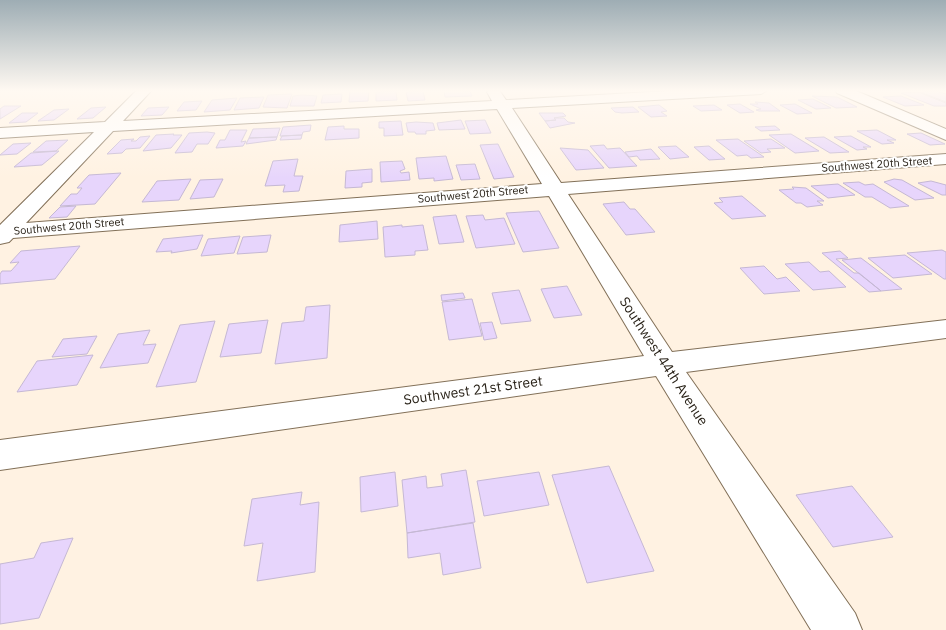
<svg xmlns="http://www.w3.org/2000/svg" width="946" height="630" font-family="'IBM Plex Sans',sans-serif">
<rect width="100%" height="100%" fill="#fff2e2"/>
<path fill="#e7d5fc" stroke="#c5b8d4" d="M350 90H369L368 101 349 102Z
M444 90H463L464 92 470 91 472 96 445 97Z
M396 91 397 100 376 101V92Z
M423 91 425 100 408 101 406 92Z
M937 91 946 94V102L920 92Z
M918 92 946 103V106H934L901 93Z
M292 94 287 108 263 107 268 95Z
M342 94 341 102 321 103 323 95Z
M302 95 317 96 314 106H290L293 96Z
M812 96 837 97 857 107 836 108Z
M901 96 924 105 905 106 883 97Z
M264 97 259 108 234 110 240 98Z
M237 98 230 110 204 112 212 100Z
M813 99 831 108 816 109 798 100Z
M202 101 196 110 177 111 184 102Z
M755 102 769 103 780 111H759L756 110 761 109 750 104H758Z
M740 104 754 112 740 113 727 105Z
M795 104 812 113 797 114 780 105Z
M659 105 667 111 661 112 667 116 651 117 638 107Z
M714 105 722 110 701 111 693 106Z
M4 106H21L0 119V109Z
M106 107 93 118 77 119 91 108Z
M169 107 162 115 141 116 148 108Z
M633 107 639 112 622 113 615 112 611 108Z
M69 109 54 120 38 121 54 110Z
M22 113H38L26 122 9 123Z
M539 113H563L566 116 554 118 556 120 545 121Z
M554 118H564L568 122 575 123 550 128 545 121 556 120Z
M461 120 465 129 439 130 437 123Z
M485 120 491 133 470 134 465 121Z
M401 121 403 135 384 136V128H379V122Z
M416 122 433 123 435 130 426 131V134H416L415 132H408L406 123Z
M311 125 310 131 303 132 302 135 280 136 283 127Z
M344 126V129H359V138L325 140 328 127Z
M775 126 780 130 761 131 755 127Z
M280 128 277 137 249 138 253 129Z
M230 130H247L241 142 246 141 243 146 216 148 220 140H225Z
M877 130 896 140H887L894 143 882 144 857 131Z
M207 132 215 133 208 144H197L192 152 175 153 189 133Z
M921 133 945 144 930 145 907 134Z
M174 134 173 135H182L171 148 143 151 156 135Z
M791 134 819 151 795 153 769 135Z
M302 135 301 139 280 140 282 136Z
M150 136 140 148 126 149 122 153 107 154 121 140 134 139 131 141H136L140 137Z
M851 136 871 147H863L867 149 857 150 834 137Z
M277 137 276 140 246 144 249 138Z
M824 137 849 152 830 153 805 138Z
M738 139 764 157 751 158 747 155 737 156 716 140Z
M771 139 785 148 767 149 771 152 761 153 744 141Z
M68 140 56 151 33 152 46 141Z
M31 143 17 154 0 155 13 144Z
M498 144 514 177 494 179 480 145Z
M604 145 607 149 620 148 637 166 609 168 590 146Z
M676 146 689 157 670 159 658 147Z
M709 146 725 159 709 160 694 147Z
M560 148 588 150 604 168 576 170Z
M651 149 660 159 640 160 637 156 629 157 625 152Z
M59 151 42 165 14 167 31 153Z
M446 156 453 179 434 181V178L419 179 416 158Z
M298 159 294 176H303L299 191 283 192 285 185 265 186 273 161Z
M402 161 405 169 400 171 401 173 409 172 410 180 381 182 380 162Z
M475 164 480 179 461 180 456 165Z
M372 169V182L362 183V187L345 188 346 171Z
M121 173 95 204 60 206 71 194H77L82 188H77L89 175Z
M191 179 179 200 142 202 157 181Z
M223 179 214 197 190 199 200 180Z
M894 179 902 180 934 198 915 200 884 182Z
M931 181 946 185V195H942L918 183Z
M859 182 865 185 873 184 909 206 890 208 872 197H865L843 183Z
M838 184 855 195 828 198 811 186Z
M792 187 806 188 824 201H817L823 205 807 207 801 203H796L779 190 794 189Z
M742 196 766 216 732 219 714 203 723 202 719 198Z
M624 202 630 209H635L655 232 626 235 603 204Z
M76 206 67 217 49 218 60 207Z
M539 211 559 248 523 252 506 213Z
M456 215 464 242 439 244 433 217Z
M483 215 485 220 504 218 515 244 476 248 466 216Z
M377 221 378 239 339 242 340 225Z
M402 225V227L423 225 428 250 415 251V255L385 257 383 227Z
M203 235 197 249 171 253 172 251 156 252 163 239Z
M271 235 267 252 237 254 243 237Z
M240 236 234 253 201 256 208 239Z
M80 246 55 279 0 284V274L2 271H11L19 262 10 263 21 251Z
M942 250 946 252V279H944L907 253Z
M840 251 848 258 836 259 854 273H859L881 291 869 292 822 253Z
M905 255 932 274 893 278 868 258Z
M861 258 902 289 881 291 842 260Z
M809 262 820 272 829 271 846 287 813 290 785 264Z
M764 266 777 279 786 277 800 291 764 294 740 268Z
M567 286 582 315 554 318 541 289Z
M519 290 531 321 501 324 492 293Z
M463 293 465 298 442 301 441 295Z
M472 299 482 336 449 340 442 302Z
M330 305 327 358 275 364 282 323 304 321 306 307Z
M268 320 261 353 220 357 229 324Z
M215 321 196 382 156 387 180 325Z
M492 322 497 338 484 340 480 323Z
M150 330 143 345 156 344 148 363 100 368 118 334Z
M97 336 87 354 52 357 63 339Z
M93 355 77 385 17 392 37 361Z
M609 466 654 571 587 583 552 475Z
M466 470 475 522 407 533 402 480 426 476 427 488 443 486 441 474Z
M395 472 398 506 361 512 360 477Z
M539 472 549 505 484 516 477 481Z
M852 486 893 537 833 547 796 495Z
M302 492 300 505 319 502 315 572 257 581 263 543 244 546 252 499Z
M473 523 481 568 443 575 440 553 408 558 407 533Z
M73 538 39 618 0 624V564L34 558 41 543Z"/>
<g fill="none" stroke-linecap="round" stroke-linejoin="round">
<g stroke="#827058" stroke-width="2">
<path id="minor" d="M137 90H152L123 121 492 101 487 92 489 90H499L506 100 687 90H768L761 94 512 108 561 183 946 154V164L568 194 672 352 946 320V338L686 372 855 613 862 630H811L656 376 0 470V440L644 356 549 196 13 238 9 242 0 244V225L94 132 0 138V128L105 122ZM497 109 542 184 26 223 113 131Z
M835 90H854L946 129V140L837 93Z"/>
</g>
<use href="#minor" fill="#fff" fill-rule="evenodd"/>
</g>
<linearGradient id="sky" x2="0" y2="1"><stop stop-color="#9eadb4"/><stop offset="0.51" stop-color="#fff9f2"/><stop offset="1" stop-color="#fff9f2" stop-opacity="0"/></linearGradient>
<rect width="946" height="178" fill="url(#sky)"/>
<g text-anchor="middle" stroke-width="4" stroke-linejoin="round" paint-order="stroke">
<g font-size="11" fill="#261f15" stroke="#fff">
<text transform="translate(877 164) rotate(-4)" y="4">Southwest 20th Street</text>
<text transform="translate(473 194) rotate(-5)" y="4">Southwest 20th Street</text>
<text transform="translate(69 226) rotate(-5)" y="4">Southwest 20th Street</text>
</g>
<g font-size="14" fill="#261f15" stroke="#fff">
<text transform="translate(664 361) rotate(57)" y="5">Southwest 44th Avenue</text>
<text transform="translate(473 390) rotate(-8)" y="5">Southwest 21st Street</text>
</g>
</g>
</svg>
